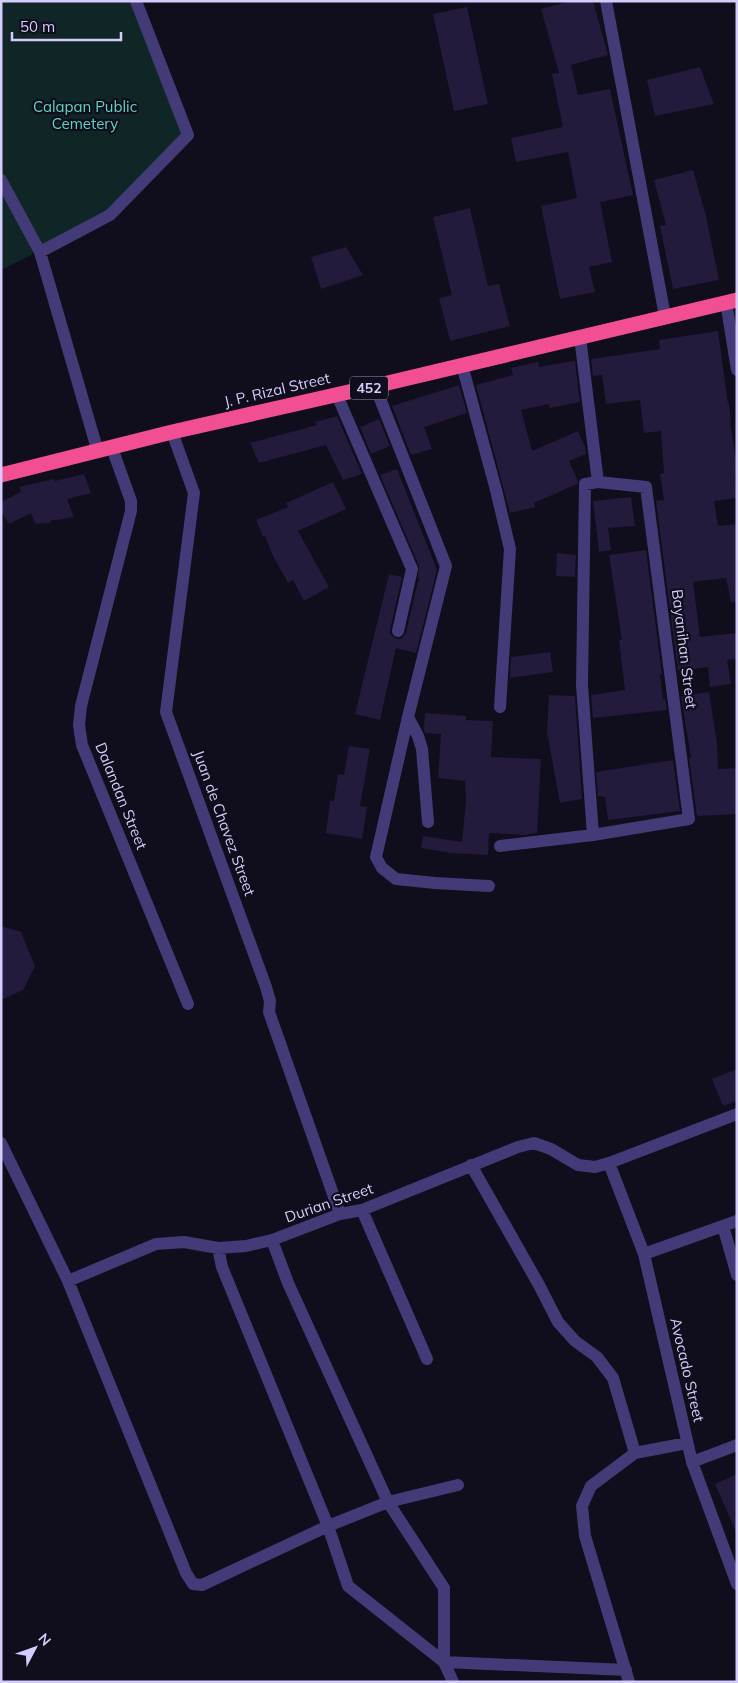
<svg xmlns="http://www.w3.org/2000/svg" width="738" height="1683" font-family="Mulish,sans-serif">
<rect width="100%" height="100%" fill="#100d1c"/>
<path fill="#102526" d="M1 1H131L183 136 106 214 33 251 31 255 1 270Z"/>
<path fill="#231a3c" d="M571 1H593L608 55 571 65 578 95 610 89 633 195 600 202 612 262 589 267 595 292 560 299 541 206 577 198 568 152 516 162 511 138 563 127 552 74 559 73 541 9Z
M467 7 488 104 454 111 433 14Z
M700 67 714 104 655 116 647 80Z
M693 170 706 216 719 280 673 289 660 226 666 225 654 180Z
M470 208 488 286 499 284 510 326 450 341 439 298 452 295 433 217Z
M346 247 363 275 321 289 311 257Z
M718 331 728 404 729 403 731 422H730L737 467V475H735L737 498 714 501 718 526 737 524V602H731L726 578 693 582 700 637 737 633V659L727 660 731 684 710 687 708 667 678 671 656 501 664 500 660 474 664 473 661 431 644 433 640 400 606 404 602 375 593 376 591 359 660 349 659 340Z
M573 361H575L580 402 550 408 549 404 521 410 532 451 578 431 585 447 586 454 569 461 578 481 577 484 534 503 535 507 510 513 476 385 513 375 511 368 538 362 539 367Z
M459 385 467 413 424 427 432 449 411 455 392 406Z
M337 416 362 474 343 480 326 445 259 463 250 443 317 425 315 422Z
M379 419 390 446 371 454 360 427Z
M397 469 437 570 416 653 396 648 380 720 355 714 389 574 402 577 390 630V634L396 639H401L406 633 418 581 420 582 418 578 419 566 380 475Z
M84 474 91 493 67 499 74 517 50 521 51 523 35 524 31 513 9 524 1 511V502L21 492 19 487 54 479 55 481Z
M333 482 346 509 298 531 329 587 304 601 293 580 288 583 272 554 265 536 263 537 256 520 288 507 286 503Z
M631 497 635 526 608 528 611 550 599 552 593 501Z
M646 550 662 674H660L663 699H665L667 710 593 718 591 695 625 690 619 640H622L609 555Z
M557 553 576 555 575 577 556 576Z
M550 652 553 672 510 678 511 657Z
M709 692 717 743 718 769 737 768V814L697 816 689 758H691L681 696Z
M549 695 575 696 582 799 560 803 547 732Z
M425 713 466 716V720L493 721 491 757 541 759 537 833 525 835 489 833 488 855 451 853 421 848 423 836 462 842 466 801 465 781 438 778 441 734 425 733 424 729Z
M349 746 370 749 360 806 367 807 362 839 326 833 330 801H334L338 774 344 775Z
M673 760 680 811 608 820 605 797 598 796 596 772Z
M1 926 21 932 35 966 23 990 1 1000Z
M737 1069V1101L723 1106 712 1079Z
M737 1474V1534L715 1484Z"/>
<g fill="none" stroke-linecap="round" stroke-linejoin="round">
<path stroke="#423b78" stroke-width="12" d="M606 1 665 316
M1 180 40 252
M726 302 737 370
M462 365 496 490 510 549 500 707
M375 386 446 566 408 717 376 857 382 868 396 879 435 883 489 886
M337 395 412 569 398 631
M172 432 194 493 166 712 266 987 270 1001 269 1012 340 1214
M112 448 131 501V511L81 706 79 725 82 745 188 1004
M98 452 40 252 110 215 188 135 136 1
M408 717 418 736 422 749 428 822
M593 835 582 685 585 484 598 482
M500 846 593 835 689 819 646 487 598 482 580 337
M1 1143 68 1281 156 1244 184 1242 218 1248 246 1246 272 1240 340 1214 362 1210 518 1147 534 1143 551 1149 578 1165 595 1167 609 1163 737 1114
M609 1163 644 1254 692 1462 737 1584
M471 1165 539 1285 558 1322 575 1341 597 1357 613 1378 635 1453 687 1443
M362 1210 427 1359
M723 1226 737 1275
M272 1240 288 1283 388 1502 444 1588V1662L453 1682
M218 1248 222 1267 328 1526 348 1586 444 1662 626 1670
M644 1254 737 1221
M68 1281 186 1573 193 1584 202 1585 328 1526 388 1502 458 1485
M692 1462 737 1445
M629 1682 585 1536 582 1506 591 1486 635 1453"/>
<path stroke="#f24f92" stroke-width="15" d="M1 475 172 432 375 386 737 300"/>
</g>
<g text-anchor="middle" stroke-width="4.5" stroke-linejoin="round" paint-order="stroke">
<rect fill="#100d1c" stroke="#9993b8" stroke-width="1" x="350" y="376.5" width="38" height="23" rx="4"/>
<g font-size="14" font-weight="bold" fill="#d4ccfb">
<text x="369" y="393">452</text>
</g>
<g font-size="15" fill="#5ed5c0" stroke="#100d1c">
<text x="85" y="112">Calapan Public<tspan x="85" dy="17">Cemetery</tspan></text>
</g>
<g font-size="15" fill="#d4ccfb" stroke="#100d1c">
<text transform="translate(277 390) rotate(-13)" y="5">J. P. Rizal Street</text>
<text transform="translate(684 649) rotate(83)" y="5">Bayanihan Street</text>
<text transform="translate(121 796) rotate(68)" y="5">Dalandan Street</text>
<text transform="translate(224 823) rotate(70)" y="5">Juan de Chavez Street</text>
<text transform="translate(329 1203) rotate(-19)" y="5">Durian Street</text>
<text transform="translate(687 1370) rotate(77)" y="5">Avocado Street</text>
</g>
</g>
<rect width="738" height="1683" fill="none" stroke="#d4ccfb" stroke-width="5"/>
<g transform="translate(35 1648) rotate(49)" stroke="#100d1c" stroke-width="4" paint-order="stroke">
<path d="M0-4L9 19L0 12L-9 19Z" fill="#d4ccfb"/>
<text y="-8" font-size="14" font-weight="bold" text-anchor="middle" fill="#d4ccfb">N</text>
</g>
<path d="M12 32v8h109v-8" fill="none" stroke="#d4ccfb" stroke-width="2.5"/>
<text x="20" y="32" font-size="15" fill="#d4ccfb" stroke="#100d1c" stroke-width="4" paint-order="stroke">50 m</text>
</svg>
